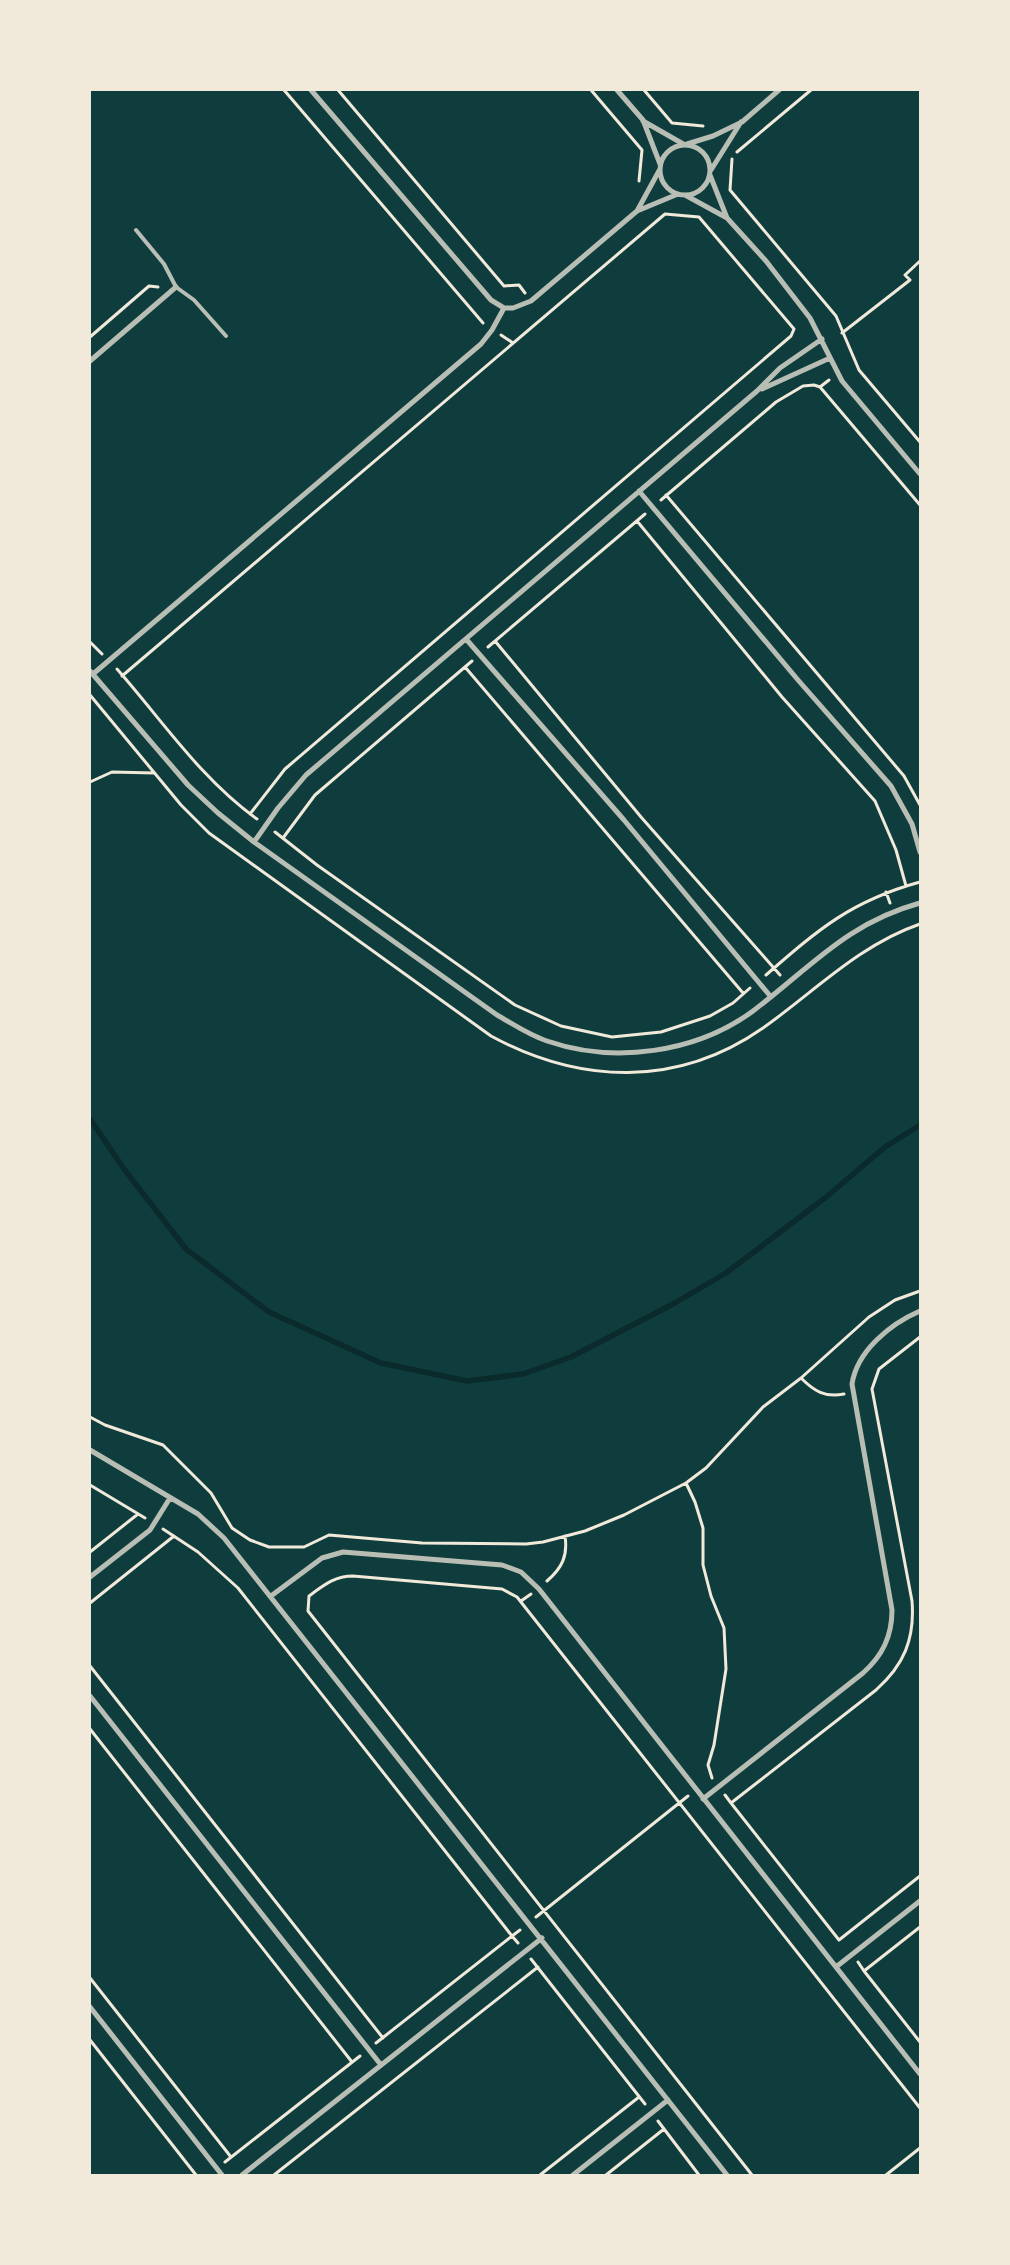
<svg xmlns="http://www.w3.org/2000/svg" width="1010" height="2265" font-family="'Exo 2',sans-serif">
<rect width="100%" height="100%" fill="#0f3d3e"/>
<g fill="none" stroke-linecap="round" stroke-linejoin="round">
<path stroke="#0a2a2b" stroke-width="5.5" d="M90 1119 124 1169 186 1249 269 1312 381 1363 467 1381 523 1374 571 1357 673 1304 726 1273 825 1198 885 1147 920 1125"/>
<path stroke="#f1e9da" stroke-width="3" d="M284 90 483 323
M338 90 504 286 519 285 525 293
M591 90 642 150 639 181
M644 90 672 123 703 126
M737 152 811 90
M732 159 730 190 836 316 859 370 920 442
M842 333 910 280 905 275 920 261
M501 335 513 343
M90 337 149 286 158 287
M820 387 829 380
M666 495 904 776 920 805
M661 500 776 402 803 386 814 385 820 387 920 505
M637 521 782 697 875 801 896 850 906 886
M495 641 641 817 780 975
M90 642 102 654
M488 647 645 514
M465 667 743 993
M117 669C162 720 201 779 257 819
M122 676 665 214 699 217 794 329 791 336 285 769 250 814
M90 695 181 805 209 833 491 1036C580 1084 677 1088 763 1028 814 992 859 945 920 924
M90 782 112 772 154 773
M275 832 317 865 515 1005 561 1026 612 1037 661 1032 710 1016 733 1003 750 988
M283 838 315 795 472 661
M886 892 890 903
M766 975C819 929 851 901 920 882
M801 1378C814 1391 825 1398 844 1394
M90 1417 105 1425 163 1445 211 1493 232 1528 250 1540 269 1547H304L329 1535 422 1543 526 1544 543 1542 585 1531 624 1515 686 1483 706 1468 763 1407 801 1378 869 1317 895 1300 920 1291
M686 1483 695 1502 703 1528V1565L711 1596 724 1628 726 1669 714 1745 708 1765 712 1778
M90 1485 145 1518
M163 1529 198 1552 238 1588 512 1936 376 2043
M90 1552 138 1514
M547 1581C562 1568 568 1556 565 1536
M521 1601 531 1594
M90 1603 174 1536
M90 1666 383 2038
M90 1729 352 2062
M725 1795 731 1803 876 1690C904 1665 915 1639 912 1601L872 1389 879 1369 920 1337
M731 1803 839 1940 920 1876
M536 1917 688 1796
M518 1943 512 1936 520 1930
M531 1959 645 2104
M858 1962 864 1971 920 1927
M864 1971 920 2042
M90 1978 231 2157
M90 2040 196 2175
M658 2121 699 2175
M225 2162 360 2056
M274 2175 538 1967
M540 2175 639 2097
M606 2175 664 2129
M752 2175 308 1611 309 1596C324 1585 335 1576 353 1576L502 1589 517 1597 920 2108
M886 2175 920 2148"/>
<path stroke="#b8beb3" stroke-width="4" d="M136 230 164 264 176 287 194 300 226 336"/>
<path stroke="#b8beb3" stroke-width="5" d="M311 90 491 300 504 308
M617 90 643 120 660 164
M643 121 685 145
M687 144 713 136 742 122 779 90
M660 170a25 25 0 1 1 50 0a25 25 0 1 1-50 0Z
M711 170 741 122
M710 175 727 218
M685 195 727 218 766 261 810 318 842 381 920 474
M637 211 660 169
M90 361 176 287
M762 389 830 358
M639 491 798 680 891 786 912 824 920 852
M466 639 624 820 771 997
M90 671 188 785 218 813 254 842 497 1015C513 1024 529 1035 547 1041 614 1064 696 1053 753 1011 811 967 847 923 920 903
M93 674 481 344 492 330 504 308H513L531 301 637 211 678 194
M254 842 278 808 306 775 757 391 780 368 822 339
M90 1450 198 1514 224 1538 727 2175
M90 1577 150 1530 170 1498
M271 1596 322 1558 343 1552 502 1565 521 1572 539 1589 920 2074
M90 1696 381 2065
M703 1799 863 1673C882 1656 892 1637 892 1610L852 1384C857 1351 890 1324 920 1311
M836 1967 920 1901
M90 2007 222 2175
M242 2175 542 1938
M573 2175 668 2100"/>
</g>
<rect width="1010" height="2265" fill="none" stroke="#f1e9da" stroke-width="182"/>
</svg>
